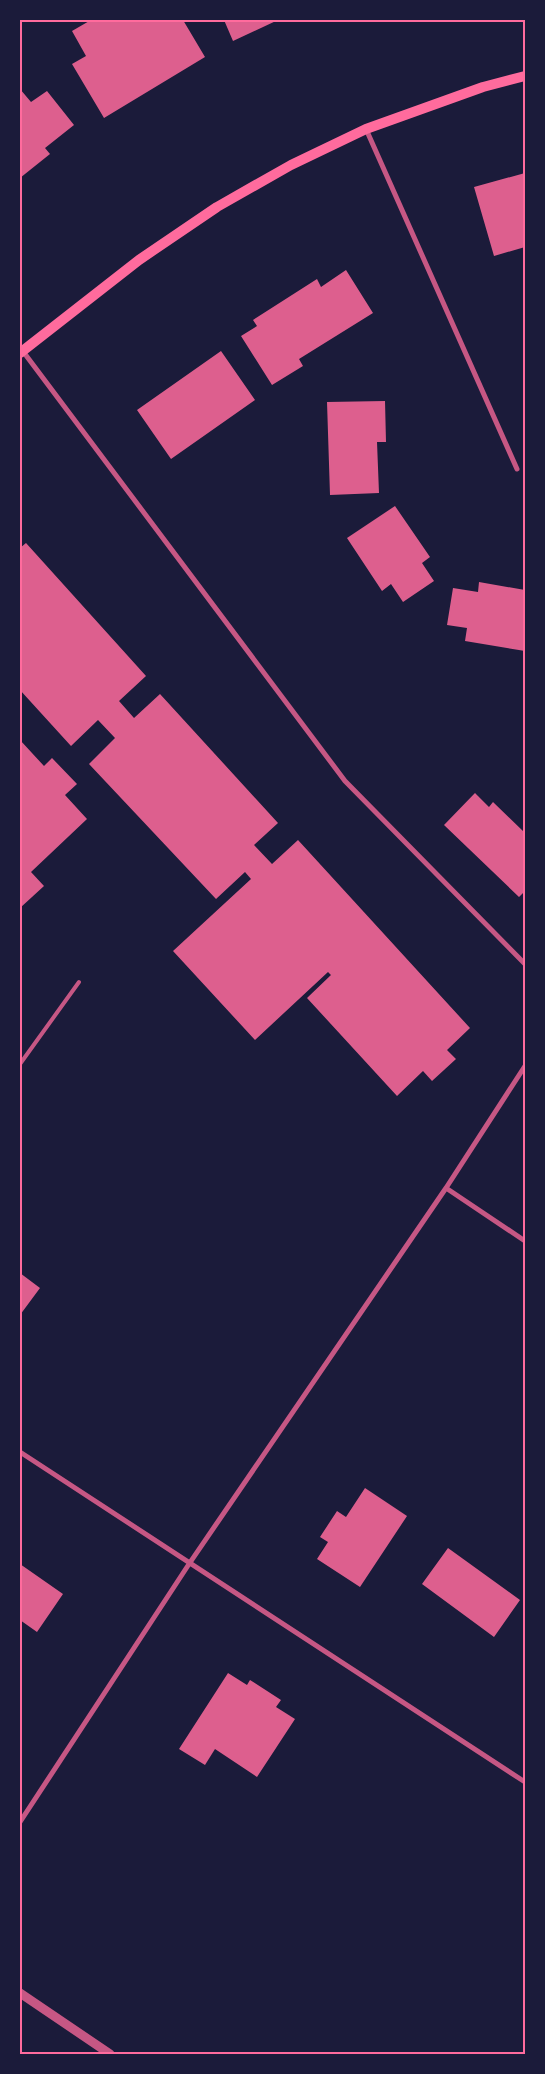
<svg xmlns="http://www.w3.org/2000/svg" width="545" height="2074" font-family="'Varela Round',sans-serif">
<rect width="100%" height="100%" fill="#1b1b3a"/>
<path fill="#dd5f8e" d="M91 20H183L205 57 104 118 72 64 86 56 72 31Z
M224 20H278L233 41Z
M20 89 31 102 47 91 74 125 45 148 50 154 20 178Z
M525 173V247L494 256 474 187Z
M346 270 373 313 299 359 303 366 272 385 241 336 257 326 253 320 317 279 321 287Z
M221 351 255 400 171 459 137 410Z
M385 401 386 442H377L379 493 330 495 327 402Z
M395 506 430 557 422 563 434 581 403 602 391 584 382 591 347 538Z
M26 543 146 676 119 701 134 718 160 694 278 823 254 845 272 864 298 840 470 1028 447 1050 456 1059 432 1081 423 1071 397 1096 307 998 331 975 328 972 255 1040 173 951 251 879 245 872 216 899 89 764 115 738 98 720 71 746 20 690V548Z
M479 582 525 590V651L465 641 467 628 447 625 453 588 478 592Z
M20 740 44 766 52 758 77 784 65 795 87 819 31 872 44 886 20 908Z
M475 793 489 807 493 802 525 833V891L519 897 444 825Z
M20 1273 40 1288 20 1315Z
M365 1488 407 1516 360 1587 317 1559 328 1542 320 1537 337 1511 346 1517Z
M448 1548 520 1600 494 1637 422 1584Z
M20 1564 63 1594 37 1632 20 1620Z
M228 1673 247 1685 250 1680 281 1700 276 1707 295 1719 257 1777 215 1749 205 1765 179 1749Z"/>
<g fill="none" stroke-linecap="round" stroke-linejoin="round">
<path stroke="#c65784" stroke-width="4" d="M20 1064 79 982"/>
<path stroke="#c65784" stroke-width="5" d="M366 129 517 469
M22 350 345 781 525 964
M446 1188 525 1241
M20 1452 525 1782
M20 1822 189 1564 446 1188 525 1066"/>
<path stroke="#c65784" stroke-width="9" d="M20 1993 110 2054"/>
<path stroke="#ff6b9d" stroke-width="10" d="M20 353 139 260 217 207 291 165 366 129 483 87 525 76"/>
</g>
<rect width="545" height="2074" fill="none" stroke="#1b1b3a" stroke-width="42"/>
<rect x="21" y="21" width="503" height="2032" fill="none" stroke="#ff6b9d" stroke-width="2"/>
</svg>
